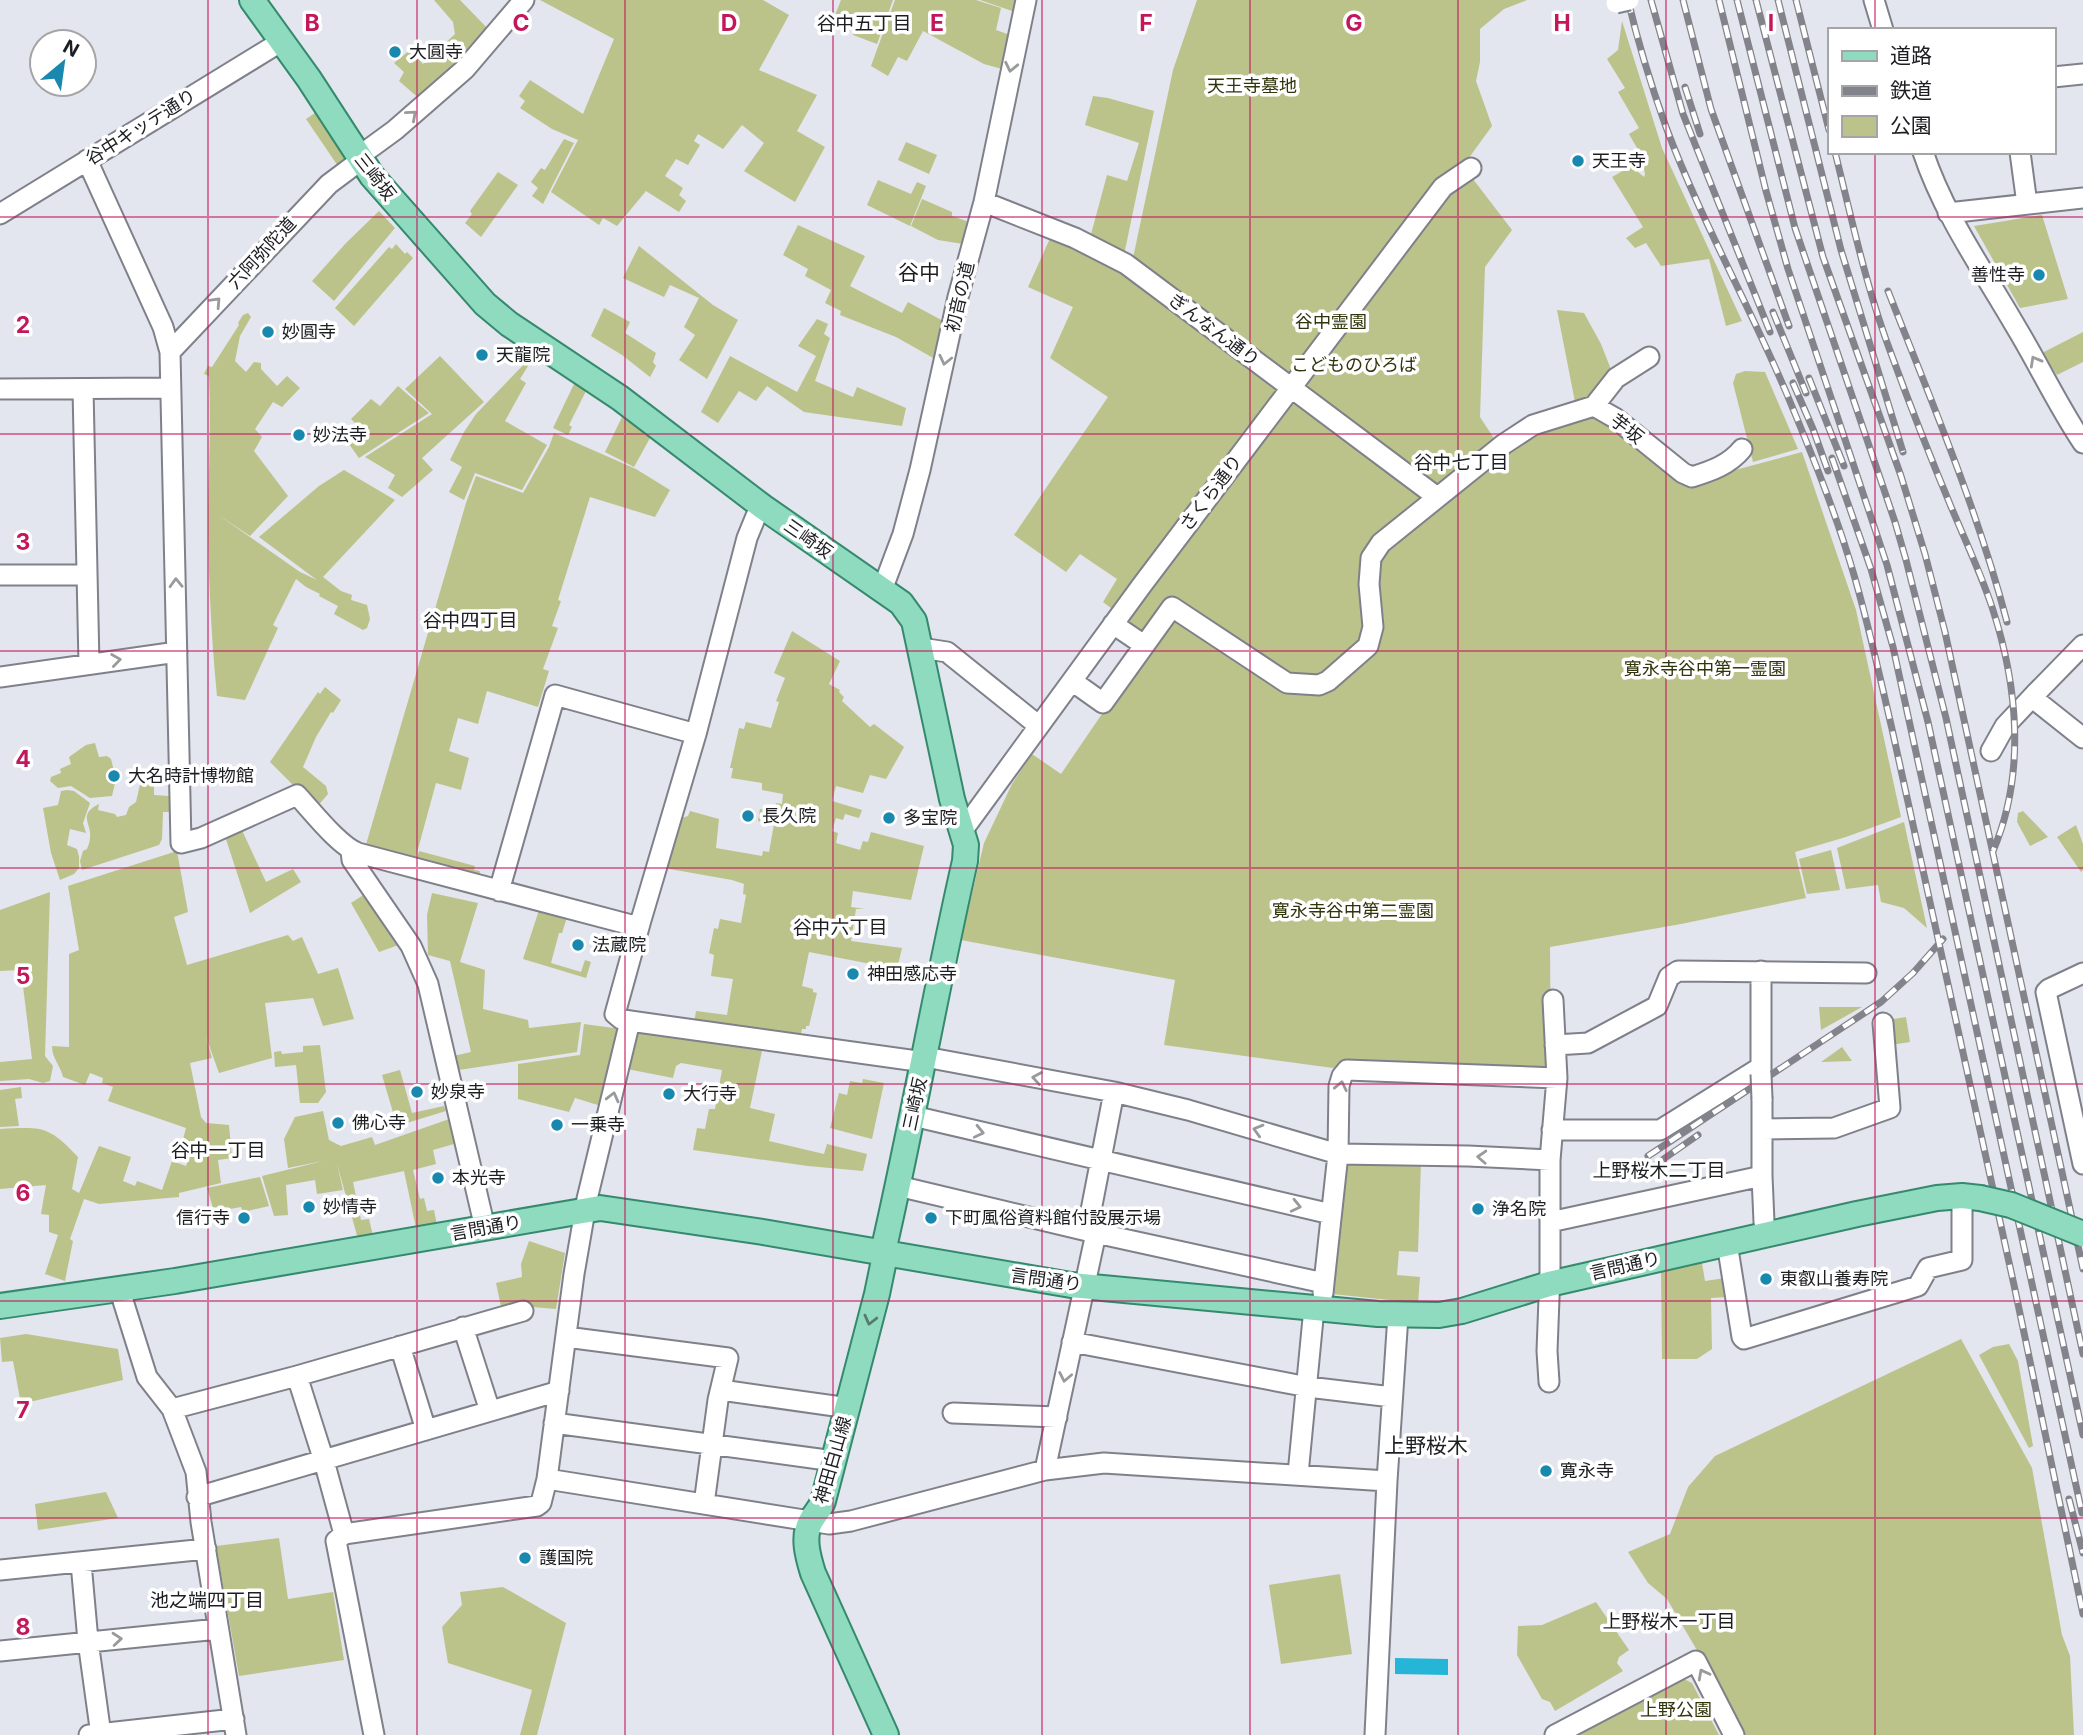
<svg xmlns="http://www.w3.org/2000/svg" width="2083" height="1735" font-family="Inter,'Noto Sans JP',sans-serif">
<rect width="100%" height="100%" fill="#e3e5ef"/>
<path fill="#bbc38a" d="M434 0H460L491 32 421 100 399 81 404 72 394 63 410 50 423 64 455 34 453 22Z
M540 0H763L789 15 759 70 817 95 797 131 825 147 795 202 744 171 764 143 742 125 723 149 698 134 694 141 700 145 688 165 676 159 665 176 683 188 679 195 686 201 679 212 646 191 617 226 603 218 599 225 551 192 578 140 552 129 520 108 525 101 519 96 530 80 583 114 614 39Z
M841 0H893L877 44 853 35 854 31 832 23Z
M895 0H976L1001 8 996 30 1010 35 1002 69 984 64 923 31 907 61 898 57 888 76 871 66Z
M980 0H1018L1015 12Z
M1197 0H1527L1504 9 1480 29V62L1476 81 1492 126 1463 166 1512 230 1485 267 1480 417 1497 443 1591 415 1614 426 1687 483 1802 452 1856 610 1901 817 1846 837 1795 852 1806 898 1681 924 1550 947 1551 1070 1341 1063 1333 1068 1164 1045 1175 980 961 940 984 843 1012 784 1032 754 1061 774 1106 708 1155 641 1103 602 1117 579 1080 554 1066 572 1014 535 1108 397 1050 358 1073 307 1028 287 1052 234 1130 272 1173 70Z
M1622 21 1662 148 1742 321 1726 326 1709 259 1661 266 1646 243 1635 248 1626 238 1643 227 1612 177 1631 166 1644 177 1645 174 1641 155 1629 134 1639 128 1618 92 1625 88 1607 59 1618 50Z
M1093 96 1108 98 1154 111 1124 255 1090 238 1107 175 1127 181 1139 143 1085 125Z
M315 113 349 162 340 169 306 119Z
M564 139 574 143 543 204 532 196 538 188 531 182 541 168 545 170Z
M906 142 937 155 929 174 898 160Z
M498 172 518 185 481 237 465 223 472 214 470 211Z
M878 180 911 194 917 182 926 186 910 226 867 205Z
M922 199 952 212V216L969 222 963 244 938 240 911 226Z
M379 211 395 228 334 301 312 281 346 243Z
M2042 215 2068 299 2020 308 1974 226Z
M798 225 865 256 850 286 902 313 908 302 945 322 935 359 896 337 840 315 841 311 825 303 831 290 805 276 808 269 783 255Z
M396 244 405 254 407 252 413 258 354 326 335 308 389 247 392 249Z
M639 246 713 305 738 320 707 379 679 360 695 335 684 327 699 298 670 285 664 297 623 278Z
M604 308 630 322 625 333 656 353 653 362 656 366 650 377 622 355 591 336Z
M1557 310 1584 313 1601 344 1612 372 1594 397 1575 402Z
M248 313 251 317 240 336 235 361 246 372 254 362 261 363V369L277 386 287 376 300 388 282 407 273 402 255 429 262 437 254 451 288 496 250 536 217 514 300 572 317 580 259 537 319 486 344 470 395 500 323 577 341 591 352 595 351 600 367 605 370 619 367 628 363 630 334 614 338 606 319 596 320 594 306 587 296 579 273 625 278 628 245 700 217 696C211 635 208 572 208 510 209 465 211 421 209 376L204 374 208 366 212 367 239 325 238 323 243 315Z
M817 319 828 324 824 334 830 338 815 381 853 397 857 387 906 408 902 426 804 412 767 386 756 401 739 391 718 423 701 412 730 356 797 392 816 356 798 346Z
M2083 332V362L2057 375 2042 353Z
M440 356 484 402 422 458 433 470 402 497 388 488 395 475 365 457 432 414 405 389Z
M530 358 528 366 520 379 526 383 505 421 547 445 522 490 475 473 464 500 449 492 462 467 450 460 464 432 476 414Z
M1745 371 1765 372 1798 449 1753 462 1733 383 1736 374Z
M574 384 586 391 569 425 572 427 568 435 553 428Z
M398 386 429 413 359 458 349 444 356 437 354 435 358 431 354 427 356 424 351 419 371 399 380 406Z
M622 417 650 438 634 467 605 452Z
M554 433 636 469 670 490 655 517 590 497 558 600 561 601 552 626 558 628 543 669 549 671 538 707 487 691 478 724 458 718 449 751 469 758 461 790 436 783 415 860 365 848 466 503 476 476 523 493 549 447Z
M792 631 840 661 829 684 840 690 839 692 844 697 842 701 870 727 874 724 904 747 886 779 870 775 863 793 836 786 832 801 862 810 859 818 845 814 843 820 836 818 832 831 838 833 836 843 860 850 863 841 868 842 871 832 924 846 911 900 853 891 851 907 865 909H856L851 941 902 948 897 969 809 952 802 986 813 989V992L817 993 809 1026H806V1029H802L800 1038 694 1023 696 1011 727 1015 733 979 711 976 714 955 709 953 714 928 718 929 720 919 741 923 746 895 743 894 744 884 732 880 664 868 678 819 688 816 690 811 719 819 716 848 762 856 763 851 769 852 774 824 758 821 760 809 774 811 776 803 782 804 783 794 762 790V783L731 778 733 768H730L739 728 744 729 746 722 771 728 779 702 776 701 785 678 774 673Z
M325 687 341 700 333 713 331 712 316 737 303 767 326 786 328 794 316 808 270 762 318 692 320 694Z
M95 743 99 757 107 756 111 759 116 779 112 796 90 798 71 786 58 788 50 781 51 777 61 773 60 769 71 764 69 757 86 745Z
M141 780 154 781V795L170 796 169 812H163L162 839 159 845 82 870 80 861 83 851 87 849C88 846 90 842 90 838 92 823 77 815 99 804L98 810 115 814 117 817 126 815 129 807 136 802Z
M67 790 74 791 90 803 83 823 86 833 70 829 67 845 77 849 79 857V868L74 874 60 880 51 853 43 808 58 805 61 791Z
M2023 811 2048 837 2030 846 2017 822 2018 813Z
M1904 822 1927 928 1904 908 1881 902 1878 885 1846 889 1837 848Z
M2076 825 2083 844V870L2081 872 2057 837Z
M240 826 266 882 293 869 301 882 250 913 224 833Z
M1831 850 1840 890 1807 894 1799 859Z
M177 851 188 912 174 917 187 965 288 935 293 941 302 937 318 974 338 968 354 1019 323 1026 313 998 265 1003 272 1058 219 1073 206 1037 212 1058 190 1063 201 1117 206 1123 229 1125 232 1158 218 1160 221 1183 179 1193V1197L99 1204 84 1199 70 1239 73 1241 65 1281 45 1274 58 1235 49 1232V1215L41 1214 46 1185 0 1189V1129C42 1127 48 1125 78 1157L72 1189 79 1193 99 1146 131 1157 123 1181 135 1186 137 1181 162 1190 172 1161 186 1166 193 1147 182 1143 186 1128 108 1101 113 1087 102 1083 103 1078 90 1073 85 1085 63 1077C60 1064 52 1059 52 1046L69 1047V954L79 950 68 886Z
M419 851 475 866 474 870 480 871 479 879 415 864Z
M50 892 45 1056 53 1066 50 1081 43 1083 29 1079 0 1081V1062L32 1059 21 970 0 971V910Z
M368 892 404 943 379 952 351 903Z
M432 893 478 903 460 962 485 970 483 1009 528 1020 529 1028 581 1022 577 1052 452 1071 449 1057 471 1052 450 961 428 955 427 915Z
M540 907 568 914 562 933H559L551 963 581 972 585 960 591 962 586 978 523 959Z
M1819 1007H1862L1821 1030Z
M1906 1017 1910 1042 1891 1045 1887 1020Z
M584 1024 621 1029 601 1106 575 1098 569 1112 518 1099V1064L580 1055Z
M635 1028 763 1046 750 1108 775 1114 769 1141 824 1154 827 1144 867 1154 863 1171 808 1166 693 1150 697 1128 705 1129 709 1109H715L722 1070 681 1063 676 1066 673 1078 627 1069Z
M320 1045 326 1092 318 1103H300L296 1065 275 1067 274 1052 281 1051 282 1054 303 1052V1046Z
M1842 1047 1852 1061 1821 1062Z
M400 1070 412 1113 444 1106 446 1111 397 1126 382 1075Z
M863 1079 884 1083 872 1139 830 1128 839 1093 847 1095 850 1081 862 1083Z
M21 1087 22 1098 15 1099 19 1126 0 1127V1090Z
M323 1111 329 1140 341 1146 372 1137 375 1145 455 1117 461 1142 433 1150 436 1164 413 1170 420 1199 424 1198 427 1211 434 1210 437 1225 416 1228 404 1171 353 1182 361 1220 369 1219 373 1236 358 1239 337 1164 343 1190 317 1194 315 1180 286 1185 288 1215 274 1216 262 1176 323 1161 288 1168 284 1139 295 1117Z
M1346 1162 1421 1163 1418 1252 1399 1251 1397 1275 1420 1277 1418 1303 1332 1294Z
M260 1177 269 1206 243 1212 241 1207 230 1209V1215L216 1218 207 1188Z
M529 1241 565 1253 556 1309 532 1307 524 1304 502 1311 496 1283 522 1277 521 1264Z
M1702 1263 1705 1281 1725 1278 1727 1297 1711 1298 1712 1349 1697 1359H1662L1661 1271Z
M26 1334 118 1349 123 1380 21 1404 13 1361 2 1362 0 1338Z
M1961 1339 2032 1468 2062 1635 2070 1656 2074 1735H1740L1698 1652 1667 1599 1648 1583 1628 1552 1670 1534 1688 1487 1715 1456Z
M2009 1344 2018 1361 2033 1446 2029 1448 1979 1355 1993 1347Z
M106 1492 118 1518 38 1530 35 1504Z
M279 1538 288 1599 333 1592 344 1660 239 1676 216 1546Z
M1340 1574 1352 1654 1281 1664 1269 1585Z
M503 1587 566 1623 537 1735H520L532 1690 448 1663 442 1627 462 1605 460 1592Z
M1596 1602 1629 1650 1619 1657 1617 1663 1623 1671 1555 1711 1550 1702 1542 1699 1517 1655 1518 1626 1542 1625Z
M1680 1677 1692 1683 1719 1735H1575Z"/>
<path fill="#25b6d7" d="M1395 1658 1448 1659V1675L1395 1674Z"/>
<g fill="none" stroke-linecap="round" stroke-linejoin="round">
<g stroke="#7f818a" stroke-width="23">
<path id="minor" d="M1874 0 1883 30
M2053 77 2083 74
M1923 152C1944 215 1983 270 2016 327 2039 365 2058 406 2083 443
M2020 152 2027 204
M358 157 395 130 465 69 524 0
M87 160 163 327 170 352 181 843 201 838 297 795C312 811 339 846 358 853L639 927
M984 202 1075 238 1126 264 1437 497
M1948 213 2083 198
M0 214 282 41
M170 352 329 184 361 160
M0 389 170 388
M83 389 89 664
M1594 406 1616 378 1649 357
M763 507 756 516 747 538 696 734 641 920 615 1014 621 1019 630 1021 924 1062
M0 575H87
M882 590 903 534 920 470 958 297 984 202 1026 0
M1113 624 1144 645
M2083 645 2035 694 2039 703 2083 738
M921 648 947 652 1039 726
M0 677 177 652
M1072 681 1103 703 1172 607 1287 683 1319 685 1328 681 1368 646 1373 627 1369 584 1371 558 1381 543 1504 444 1533 425 1594 406 1615 418 1683 473 1692 477C1711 471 1729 465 1742 449
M1991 751 2005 726 2035 694
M963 830 1142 585 1443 187 1471 168
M351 851 352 860 411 946 428 984 485 1228
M499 891 555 695 696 734
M1761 971V1074
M2083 973 2049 989 2046 992 2083 1164
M1555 1045 1588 1043 1657 1006 1669 977 1678 971 1866 973
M925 1057 1114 1092 1188 1110 1338 1154 1468 1156 1550 1160
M1762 1099V1176
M913 1116 1331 1214
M1762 1129 1834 1128 1890 1108 1883 1023
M1552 1130H1660L1761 1067
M898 1186 1096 1233 1045 1470
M1550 1222 1762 1176 1764 1222 1767 1234
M1087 1231 1114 1092
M1096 1233 1324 1283 1323 1293
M1727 1243 1742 1337 1744 1339 1918 1286 1928 1268 1962 1260V1196
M1324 1283 1338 1154 1339 1086 1342 1076 1347 1070 1557 1078
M119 1288 147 1377 172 1409 196 1472 201 1522 236 1735
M463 1327 490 1411
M566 1337 728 1358 718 1400 704 1504
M1072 1342 1308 1387 1392 1397
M400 1346 426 1430
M297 1376 324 1461 344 1534
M1549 1382 1547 1351 1550 1272V1160L1557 1078 1553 1000
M721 1390 849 1408
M172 1409 297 1376 523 1311
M953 1413 1057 1417
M554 1423 834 1461
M1298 1474 1314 1308
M547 1479 829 1524 851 1521 1045 1470 1104 1463 1387 1481
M197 1497 559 1391
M81 1563 88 1641 101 1735
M0 1570 206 1549
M0 1651 218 1629
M89 1735 234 1719
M374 1735 336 1541 344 1534 537 1506 541 1503 547 1479 574 1274 587 1199 630 1021
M1375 1735 1387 1481 1398 1315
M1555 1735 1696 1661 1734 1735"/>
</g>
<g stroke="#35896d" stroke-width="28">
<path id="major" d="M252 0 309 79 372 176 485 304 509 324 620 398 763 507 901 603 914 621 952 799 966 845 965 861C936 988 914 1116 885 1243L883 1265 877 1294 823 1501C820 1510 815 1513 811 1521 802 1536 808 1557 813 1573L886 1735
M0 1306 175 1281 600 1208 763 1232 1071 1285 1378 1314 1439 1315 1462 1311 1549 1284 1857 1214 1937 1198 1962 1196 1980 1198"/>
</g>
<use href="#minor" stroke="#fff" stroke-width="19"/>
<use href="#major" stroke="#8edbbf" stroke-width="24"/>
<g stroke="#83848b" stroke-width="7">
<path id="rail" d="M1628 0C1638 43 1651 85 1666 127 1700 218 1748 303 1786 392 1811 452 1836 513 1854 575 1869 626 1880 678 1892 729L2014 1285 2083 1614
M1651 0 1683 114 1770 332
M1683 0 1711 109 1789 326
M1719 0 1766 191 1788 269 1887 565 1928 722 2083 1435
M1737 0 1795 228 1895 522 1906 560 1946 718 2083 1354
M1756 0 1823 257 1901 476 1925 554 1945 632 2083 1269
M1778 0 1841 250 1903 452
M1796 0 1829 130
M1685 87 1700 134
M1835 152C1852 220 1867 291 1892 356 1911 408 1931 459 1952 509 1966 542 1981 574 1992 607 2018 686 2026 774 1993 851
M1888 291C1931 400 1977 508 2007 622
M1773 312 1806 393
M1809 378 1844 466
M1793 383 1813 429 1828 471
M1832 458 1871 569 1893 647 2082 1513
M1648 1156 1881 1002 1913 973 1943 939
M1652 1167 1698 1135
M2069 1499 2083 1553"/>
</g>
<use href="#rail" stroke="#fff" stroke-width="4.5" stroke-dasharray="13" stroke-linecap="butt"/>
<g stroke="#7f818a" stroke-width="23" stroke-linecap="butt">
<path id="minor-bridge" d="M1616 3 1629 0
M1761 1074 1762 1099"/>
</g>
<g stroke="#35896d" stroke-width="28" stroke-linecap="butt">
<path id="major-bridge" d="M1980 1198 2011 1205 2083 1234"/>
</g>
<use href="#minor-bridge" stroke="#fff" stroke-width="19"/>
<use href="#major-bridge" stroke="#8edbbf" stroke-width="24"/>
</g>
<defs><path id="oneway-chevron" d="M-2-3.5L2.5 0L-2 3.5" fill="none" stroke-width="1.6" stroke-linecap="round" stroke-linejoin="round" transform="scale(1.75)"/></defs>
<g stroke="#999a9c">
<use href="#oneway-chevron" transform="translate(1011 67) rotate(102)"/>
<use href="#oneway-chevron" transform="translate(412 115) rotate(-41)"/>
<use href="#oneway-chevron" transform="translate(216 302) rotate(-47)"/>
<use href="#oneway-chevron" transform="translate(945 360) rotate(103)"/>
<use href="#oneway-chevron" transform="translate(2035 361) rotate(-119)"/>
<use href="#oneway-chevron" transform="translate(176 583) rotate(-92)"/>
<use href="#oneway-chevron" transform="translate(116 660) rotate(-8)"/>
<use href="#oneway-chevron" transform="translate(1037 1078) rotate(-170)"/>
<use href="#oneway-chevron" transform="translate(1341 1086) rotate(-78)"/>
<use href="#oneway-chevron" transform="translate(613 1097) rotate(-76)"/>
<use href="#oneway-chevron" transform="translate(1258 1130) rotate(-164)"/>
<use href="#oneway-chevron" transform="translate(979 1132) rotate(13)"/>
<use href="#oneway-chevron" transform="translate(1482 1157) rotate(-177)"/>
<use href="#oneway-chevron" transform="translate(1296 1206) rotate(13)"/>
<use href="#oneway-chevron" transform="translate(1065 1377) rotate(101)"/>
<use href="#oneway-chevron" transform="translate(117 1639) rotate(-5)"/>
<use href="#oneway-chevron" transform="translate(1703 1674) rotate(-118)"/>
</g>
<use stroke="#567c70" href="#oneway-chevron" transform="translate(870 1320) rotate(104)"/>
<path fill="none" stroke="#c2185b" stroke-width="2" stroke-opacity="0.55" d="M208 0V1735M417 0V1735M625 0V1735M833 0V1735M1042 0V1735M1250 0V1735M1458 0V1735M1666 0V1735M1875 0V30M1875 152V1735M0 217H2083M0 434H2083M0 651H2083M0 868H2083M0 1084H2083M0 1301H2083M0 1518H2083"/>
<g fill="#1888ae" stroke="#fff" stroke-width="2.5">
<circle cx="395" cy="52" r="7"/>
<circle cx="1578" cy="161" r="7"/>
<circle cx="2039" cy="275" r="7"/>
<circle cx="268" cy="332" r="7"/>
<circle cx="482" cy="355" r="7"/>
<circle cx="299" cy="435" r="7"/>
<circle cx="114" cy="776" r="7"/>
<circle cx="748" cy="816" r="7"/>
<circle cx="889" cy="818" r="7"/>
<circle cx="578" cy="945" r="7"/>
<circle cx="853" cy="974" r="7"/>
<circle cx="417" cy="1092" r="7"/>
<circle cx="669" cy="1094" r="7"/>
<circle cx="338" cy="1123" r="7"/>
<circle cx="557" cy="1125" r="7"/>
<circle cx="438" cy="1178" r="7"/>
<circle cx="309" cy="1207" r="7"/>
<circle cx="1478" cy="1209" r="7"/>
<circle cx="244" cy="1218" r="7"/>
<circle cx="931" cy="1218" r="7"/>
<circle cx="1766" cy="1279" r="7"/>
<circle cx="1546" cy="1471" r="7"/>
<circle cx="525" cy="1558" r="7"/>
</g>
<g text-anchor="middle" stroke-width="7" stroke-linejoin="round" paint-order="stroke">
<g font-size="18" fill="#1d1e22" stroke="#fff" text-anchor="start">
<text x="409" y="58">大圓寺</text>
<text x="1592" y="167">天王寺</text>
<text x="2025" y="281" text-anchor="end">善性寺</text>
<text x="282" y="338">妙圓寺</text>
<text x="496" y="361">天龍院</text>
<text x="313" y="441">妙法寺</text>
<text x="128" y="782">大名時計博物館</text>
<text x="762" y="822">長久院</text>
<text x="903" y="824">多宝院</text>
<text x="592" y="951">法蔵院</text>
<text x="867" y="980">神田感応寺</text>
<text x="431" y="1098">妙泉寺</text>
<text x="683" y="1100">大行寺</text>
<text x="352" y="1129">佛心寺</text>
<text x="571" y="1131">一乗寺</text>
<text x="452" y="1184">本光寺</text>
<text x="323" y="1213">妙情寺</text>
<text x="1492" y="1215">浄名院</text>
<text x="230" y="1224" text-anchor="end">信行寺</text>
<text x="945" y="1224">下町風俗資料館付設展示場</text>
<text x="1780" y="1285">東叡山養寿院</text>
<text x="1560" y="1477">寛永寺</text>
<text x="539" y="1564">護国院</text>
</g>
<g font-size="18" fill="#31350b" stroke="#fff">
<text x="1252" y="92">天王寺墓地</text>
<text x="1331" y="328">谷中霊園</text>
<text x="1354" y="371">こどものひろば</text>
<text x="1705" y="675">寛永寺谷中第一霊園</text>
<text x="1353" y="917">寛永寺谷中第二霊園</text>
<text x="1676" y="1716">上野公園</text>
</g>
<g font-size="18" fill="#1d1e22" stroke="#fff">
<text transform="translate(141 127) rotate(-32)" y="6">谷中キッテ通り</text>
<text transform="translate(375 177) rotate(52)" y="6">三崎坂</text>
<text transform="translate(262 253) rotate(-47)" y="6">六阿弥陀道</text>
<text transform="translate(960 297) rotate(-77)" y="6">初音の道</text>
<text transform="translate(1214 330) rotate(37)" y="6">ぎんなん通り</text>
<text transform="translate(1627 429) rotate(38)" y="6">芋坂</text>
<text transform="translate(1211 493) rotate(-53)" y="6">さくら通り</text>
<text transform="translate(808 539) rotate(35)" y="6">三崎坂</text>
<text transform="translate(915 1104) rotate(-78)" y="6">三崎坂</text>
<text transform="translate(486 1228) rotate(-10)" y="6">言問通り</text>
<text transform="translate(1625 1266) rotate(-13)" y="6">言問通り</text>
<text transform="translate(1046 1280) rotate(8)" y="6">言問通り</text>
<text transform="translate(833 1460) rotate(-74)" y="6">神田白山線</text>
</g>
<g font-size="19" fill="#1d1e22" stroke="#fff">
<text x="864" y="30">谷中五丁目</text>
<text x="1461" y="469">谷中七丁目</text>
<text x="470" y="627">谷中四丁目</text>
<text x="840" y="934">谷中六丁目</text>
<text x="218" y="1157">谷中一丁目</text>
<text x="1659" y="1177">上野桜木二丁目</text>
<text x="207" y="1607">池之端四丁目</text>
<text x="1669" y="1628">上野桜木一丁目</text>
</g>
<g font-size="21" fill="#1d1e22" stroke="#fff">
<text x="919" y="280">谷中</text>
<text x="1426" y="1453">上野桜木</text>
</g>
</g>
<g font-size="23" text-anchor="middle" font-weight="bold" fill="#c2185b" stroke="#fff" stroke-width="7" stroke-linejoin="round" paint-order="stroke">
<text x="312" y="31">B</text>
<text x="521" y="31">C</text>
<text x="729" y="31">D</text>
<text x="937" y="31">E</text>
<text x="1146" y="31">F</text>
<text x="1354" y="31">G</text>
<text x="1562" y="31">H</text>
<text x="1771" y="31">I</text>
<text x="23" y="333">2</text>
<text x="23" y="550">3</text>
<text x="23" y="767">4</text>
<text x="23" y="984">5</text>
<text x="23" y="1201">6</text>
<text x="23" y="1418">7</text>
<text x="23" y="1635">8</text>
</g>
<rect x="1828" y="28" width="228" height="126" fill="#ffffff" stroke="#a5a5a7" stroke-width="2"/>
<rect x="1842" y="51" width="35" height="10" fill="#8edbbf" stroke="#a5a5a7" stroke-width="2"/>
<text x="1890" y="63" font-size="21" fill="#1d1e22">道路</text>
<rect x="1842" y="86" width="35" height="10" fill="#83848b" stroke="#a5a5a7" stroke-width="2"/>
<text x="1890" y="98" font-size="21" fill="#1d1e22">鉄道</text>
<rect x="1842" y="116" width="35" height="21" fill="#bbc38a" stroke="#a5a5a7" stroke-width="2"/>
<text x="1890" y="133" font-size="21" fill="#1d1e22">公園</text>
<g transform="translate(63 63) rotate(29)"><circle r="33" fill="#ffffff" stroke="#a5a5a7" stroke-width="2"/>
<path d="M0-5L12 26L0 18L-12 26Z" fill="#1888ae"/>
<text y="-10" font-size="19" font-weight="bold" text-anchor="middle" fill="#1d1e22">N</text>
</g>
</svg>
